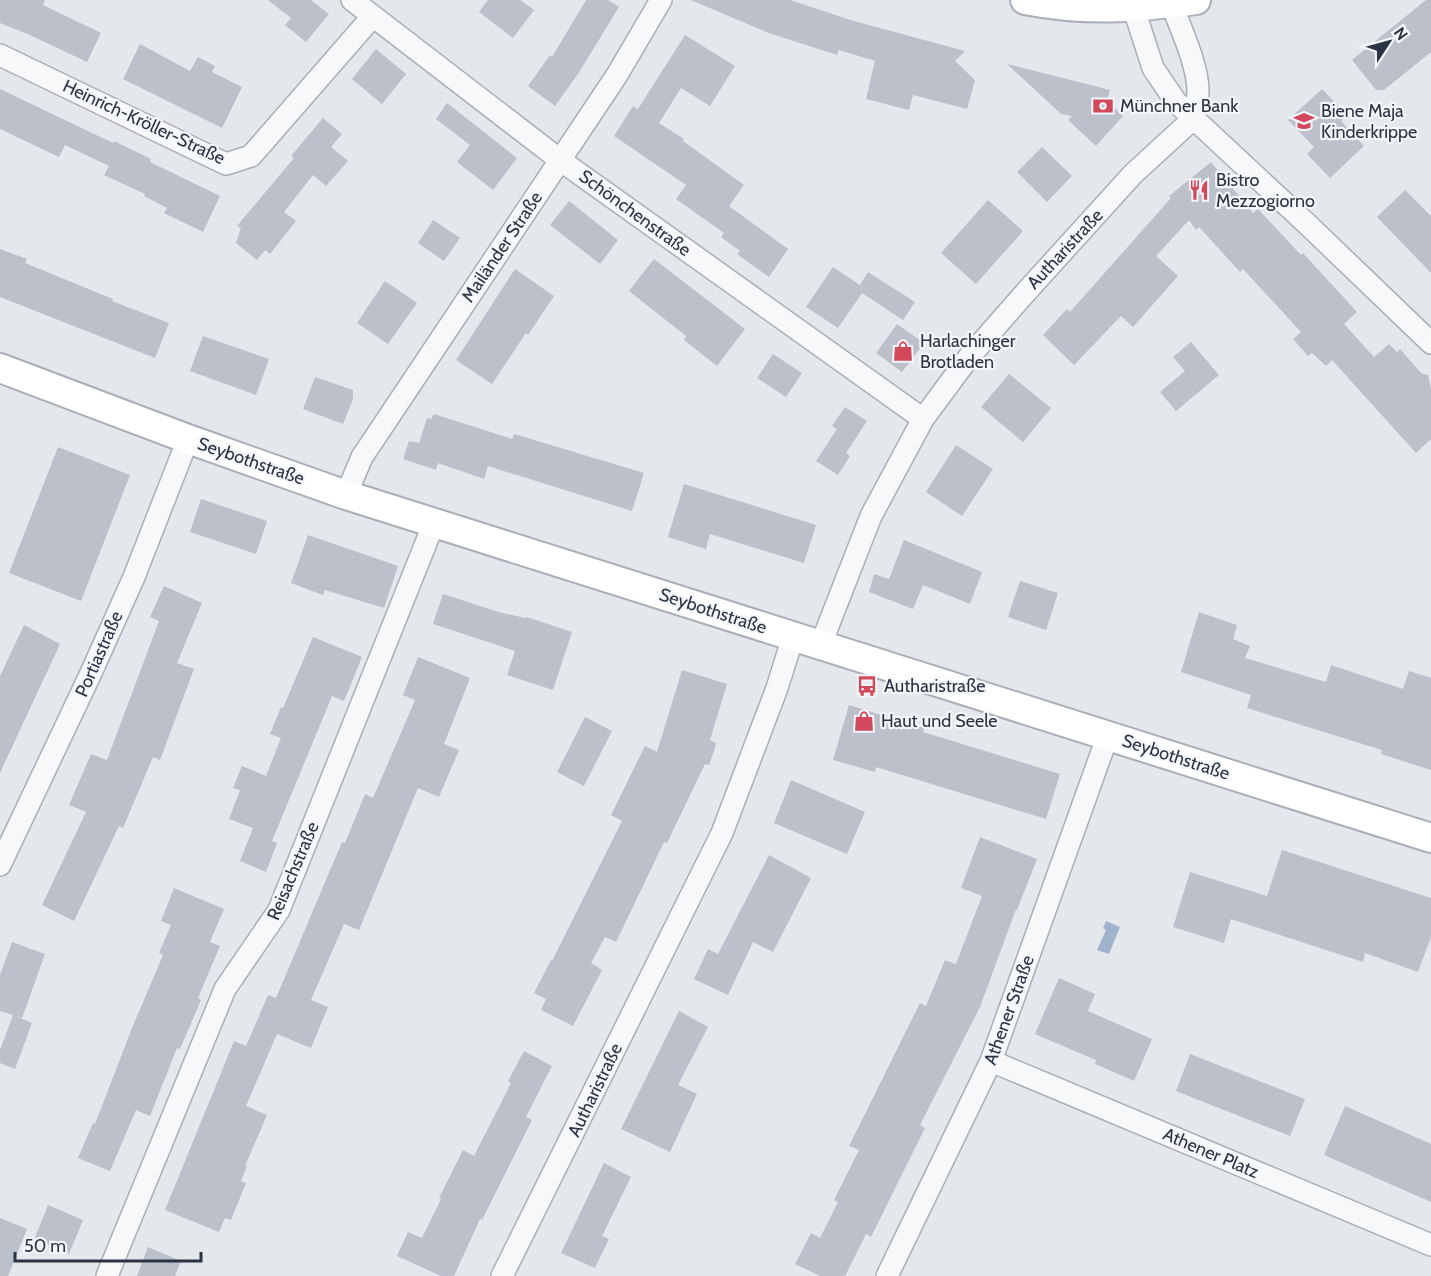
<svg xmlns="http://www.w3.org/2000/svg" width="1431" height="1276" font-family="Cabin,sans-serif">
<rect width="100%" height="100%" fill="#e4e7ec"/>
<path fill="#9fb4cc" d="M1106 921 1120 927 1109 954 1097 950 1106 930 1103 928Z"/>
<path fill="#bbc0ca" d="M0 0H45L43 5 101 33 87 62 30 35 0 23Z
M268 0H311L329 14 306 42 285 25 291 18Z
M488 0H520L534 10 513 38 479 12Z
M586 0H608L619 7 578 74 555 106 528 86 550 55 552 57Z
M691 0H790L854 21 965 51 955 61 975 80 967 109 913 95 909 110 866 99 875 61 839 50 837 55 769 33Z
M1426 0H1431V52L1384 90H1376L1352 60Z
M685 35 735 66 710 106 681 88 659 123 684 139 683 141 744 185 729 206 788 249 769 277 737 254 740 251 721 237 724 233 676 199 686 185 614 136 633 106 638 109Z
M140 44 190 71 198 57 215 66 212 72 242 87 222 128 123 79Z
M376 49 406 74 382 104 352 79Z
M1007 64 1110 90 1107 101 1123 116 1096 146 1068 120 1072 116 1061 114Z
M0 89 113 143 114 141 151 159 150 162 220 196 203 232 164 213 167 208 144 196 145 194 104 175 109 166 65 145 59 157 0 129Z
M1322 89 1347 115 1341 121 1364 146 1330 178 1307 154 1314 147 1288 120Z
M447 103 517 158 493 190 457 162 470 145 436 119Z
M323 118 342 134 331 147 348 161 326 186 313 175 284 212 296 221 270 254 265 250 257 260 236 243 241 228 237 226 294 158 291 156Z
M1042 147 1072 176 1047 202 1017 172Z
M1211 162 1253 213 1258 209 1301 255 1303 253 1357 312 1344 324 1374 357 1389 344 1397 352 1400 349 1421 373 1428 375 1431 389V439L1416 453 1332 360 1326 366 1312 353 1308 356 1293 339 1301 332 1243 269 1240 272 1199 227 1196 230 1189 220 1156 256 1178 276 1133 327 1121 316 1074 365 1043 335 1067 309 1070 312 1171 198 1169 196Z
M1405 190 1431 216V273L1377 217Z
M988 200 1023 231 976 284 941 253Z
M569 201 618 240 600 264 550 225Z
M433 220 460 238 444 261 418 243Z
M0 249 27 259 25 263 113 299 112 301 169 323 155 358 0 297Z
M654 259 745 329 717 366 684 340 686 336 629 291Z
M833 267 860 285 868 272 915 302 903 320 862 293 838 328 806 307Z
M515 269 554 296 528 335 526 333 492 384 456 360Z
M385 281 417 303 388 344 357 323Z
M897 324 924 343 902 372 876 353Z
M203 336 269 359 256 395 190 371Z
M1191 342 1219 375 1176 411 1160 392 1185 371 1173 357Z
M773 354 802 373 786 397 757 378Z
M1009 374 1051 408 1023 442 981 407Z
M315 377 353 390V399L343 424 303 409Z
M845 407 867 421 846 453 850 456 838 475 816 461 837 429 832 426Z
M434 414 512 439 514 434 644 473 632 511 488 466 484 479 438 463 436 470 403 459 409 441 419 443 427 418 431 419Z
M956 445 993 469 962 516 926 492Z
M58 447 130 475 81 601 9 573Z
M684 484 816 525 804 563 710 534 706 549 668 537Z
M201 499 267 521 256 554 190 532Z
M308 535 398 566 384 608 325 590 323 595 291 583Z
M904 540 982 572 970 604 923 585 913 609 869 592 874 574 889 579Z
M1020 581 1058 593 1046 630 1008 617Z
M164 586 202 603 177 663 194 669 160 760 153 757 123 828 119 826 74 921 42 905 86 812 69 805 91 754 107 760 159 621 150 617Z
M443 594 502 613 526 618 527 617 572 632 553 690 507 675 515 651 433 624Z
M1199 612 1237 625 1233 639 1250 646 1245 658 1326 682 1331 665 1403 689 1409 671 1431 678V770L1381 754 1382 750 1247 708 1251 695 1181 672Z
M24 625 60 644 0 773V676Z
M313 637 362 657 344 701 332 696 272 841 277 843 266 872 240 861 253 828 229 819 240 790 233 788 242 766 266 776 281 738 270 734 281 707 283 708Z
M418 657 470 678 444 744 459 750 439 797 418 788 359 930 344 924 311 1000 328 1007 311 1048 277 1034 246 1106 267 1115 245 1166H247L241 1181 246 1183 231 1220 225 1218 219 1232 165 1210 234 1041 246 1046 268 995 276 998 342 842 345 843 365 794 373 798 415 700 403 695Z
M682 670 727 684 710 740 716 743 715 748 709 765 705 764 667 843 664 842 616 942 605 937 591 963 602 970 573 1026 541 1010 546 999 534 993 551 960 552 961 622 821 611 815 645 746 657 752Z
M849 705 924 728 923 732 1060 774 1046 819 876 767 875 772 833 760Z
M585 717 612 731 584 786 557 772Z
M791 780 865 812 847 854 774 823Z
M980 837 1037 859 1017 910 1016 909 980 1007 920 1125 925 1128 871 1237 866 1234 845 1276H820L795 1264 811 1233 820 1238 838 1202 834 1200 859 1150 849 1146 920 1003 926 1006 945 960 956 964 982 896 961 888Z
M1282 850 1431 898V937L1418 972 1365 953 1363 962 1231 919 1224 943 1173 927 1190 872 1267 896Z
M769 855 811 878 773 952 753 942 728 995 694 979 708 949 718 954Z
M174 888 224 909 210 942 220 946 198 998 201 1000 180 1049 177 1048 150 1116 136 1110 110 1171 78 1158 93 1123 95 1124 132 1028 163 955 159 953 171 925 161 921Z
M12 942 45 954 22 1018 0 1011V975Z
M1059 978 1095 994 1088 1011 1152 1039 1134 1081 1095 1064 1096 1060 1035 1034Z
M679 1011 708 1027 678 1085 697 1094 670 1152 621 1129Z
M13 1015 32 1023 15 1069 0 1063V1050Z
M524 1051 552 1066 526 1117 532 1120 482 1220 480 1219 454 1276H441L397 1256 408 1232 422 1238 441 1199 439 1198 463 1150 474 1156 511 1083 508 1081Z
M1190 1054 1305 1099 1290 1136 1176 1091Z
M1345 1106 1431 1144V1202L1324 1155Z
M604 1163 631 1177 602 1236 609 1239 595 1268 561 1253Z
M48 1205 83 1220 69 1254 34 1240Z
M0 1218 27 1229 8 1276H0Z
M148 1247 181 1261 175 1276H137Z"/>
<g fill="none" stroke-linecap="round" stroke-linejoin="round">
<g stroke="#a9aeb7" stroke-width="24">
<path id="street" d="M352 0 560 160 923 419
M1131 0 1153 68 1176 102 1306 223 1431 343
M1170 0C1179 25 1198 64 1198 91 1198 100 1195 109 1193 119
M0 55 226 164 251 156 373 16
M346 495 362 457 617 75 661 0
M821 644 871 516 923 419 969 357 1026 292 1133 174 1193 119
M0 865 91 673 134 577 188 439
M991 1061 1431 1245
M107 1276 225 989 279 910 434 523
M502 1276 722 833 777 688 793 637
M887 1276 991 1061 1108 735"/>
</g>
<g stroke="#a9aeb7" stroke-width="32">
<path id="secondary" d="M1025 0C1086 12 1135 8 1196 0
M0 368 188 439 346 495 1431 838"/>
</g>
<use href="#street" stroke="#f7f8fa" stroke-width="21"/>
<use href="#secondary" stroke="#fff" stroke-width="28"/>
</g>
<defs>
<g id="bank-bare" transform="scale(1.62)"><path d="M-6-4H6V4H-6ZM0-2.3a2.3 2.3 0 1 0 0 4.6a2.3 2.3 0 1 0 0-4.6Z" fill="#d1495b" stroke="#f4f6f9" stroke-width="2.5" paint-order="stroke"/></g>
<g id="school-bare" transform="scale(1.62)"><path d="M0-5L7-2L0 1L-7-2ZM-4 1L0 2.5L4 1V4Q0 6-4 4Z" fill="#d1495b" stroke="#f4f6f9" stroke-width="2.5" paint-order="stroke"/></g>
<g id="restaurant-bare" transform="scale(1.62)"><path d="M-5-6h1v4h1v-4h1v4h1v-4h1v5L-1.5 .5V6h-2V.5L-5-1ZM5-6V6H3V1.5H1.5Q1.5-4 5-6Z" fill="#d1495b" stroke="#f4f6f9" stroke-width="2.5" paint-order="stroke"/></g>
<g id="shop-bare" transform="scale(1.62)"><path d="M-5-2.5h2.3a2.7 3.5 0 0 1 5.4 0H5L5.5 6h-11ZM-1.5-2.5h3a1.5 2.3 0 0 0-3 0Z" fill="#d1495b" stroke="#f4f6f9" stroke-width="2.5" paint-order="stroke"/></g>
<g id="bus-bare" transform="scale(1.62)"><path d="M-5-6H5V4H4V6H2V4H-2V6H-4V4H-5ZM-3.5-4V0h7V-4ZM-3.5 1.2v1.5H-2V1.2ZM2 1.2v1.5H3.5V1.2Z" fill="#d1495b" stroke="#f4f6f9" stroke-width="2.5" paint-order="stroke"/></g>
</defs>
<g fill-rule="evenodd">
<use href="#bank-bare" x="1103" y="106"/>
<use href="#school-bare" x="1304" y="121"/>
<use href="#restaurant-bare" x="1199" y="190"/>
<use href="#shop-bare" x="903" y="351"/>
<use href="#bus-bare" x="867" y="686"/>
<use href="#shop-bare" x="864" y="721"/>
</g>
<g text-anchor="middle" stroke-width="4.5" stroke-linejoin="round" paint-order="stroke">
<g font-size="18" fill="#2b3445" stroke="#f4f6f9" text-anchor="start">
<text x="1120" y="112">Münchner Bank</text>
<text x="1321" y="117">Biene Maja<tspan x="1321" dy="21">Kinderkrippe</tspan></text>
<text x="1216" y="186">Bistro<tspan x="1216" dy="21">Mezzogiorno</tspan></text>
<text x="920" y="347">Harlachinger<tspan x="920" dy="21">Brotladen</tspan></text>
<text x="884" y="692">Autharistraße</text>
<text x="881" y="727">Haut und Seele</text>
</g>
<g font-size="18" fill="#2b3445" stroke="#f4f6f9">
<text transform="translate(144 122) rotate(25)" y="6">Heinrich-Kröller-Straße</text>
<text transform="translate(635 213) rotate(36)" y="6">Schönchenstraße</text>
<text transform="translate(502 247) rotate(-56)" y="6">Mailänder Straße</text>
<text transform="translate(1065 249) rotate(-47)" y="6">Autharistraße</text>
<text transform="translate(251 461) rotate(19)" y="6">Seybothstraße</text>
<text transform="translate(713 611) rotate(18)" y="6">Seybothstraße</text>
<text transform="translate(99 654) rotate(-66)" y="6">Portiastraße</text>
<text transform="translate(1176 757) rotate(18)" y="6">Seybothstraße</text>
<text transform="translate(293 871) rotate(-67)" y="6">Reisachstraße</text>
<text transform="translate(1009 1010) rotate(-70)" y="6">Athener Straße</text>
<text transform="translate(595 1090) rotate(-64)" y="6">Autharistraße</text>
<text transform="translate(1211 1153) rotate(23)" y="6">Athener Platz</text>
</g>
</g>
<g transform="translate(1389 42) rotate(54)" stroke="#f4f6f9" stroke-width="4.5" paint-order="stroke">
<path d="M0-4.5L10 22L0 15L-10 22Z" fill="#2b3445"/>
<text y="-9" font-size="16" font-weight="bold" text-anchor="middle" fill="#2b3445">N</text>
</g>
<path d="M15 1252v9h186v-9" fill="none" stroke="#2b3445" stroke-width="3"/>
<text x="24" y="1252" font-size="18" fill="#2b3445" stroke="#f4f6f9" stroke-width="4.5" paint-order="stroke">50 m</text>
</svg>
